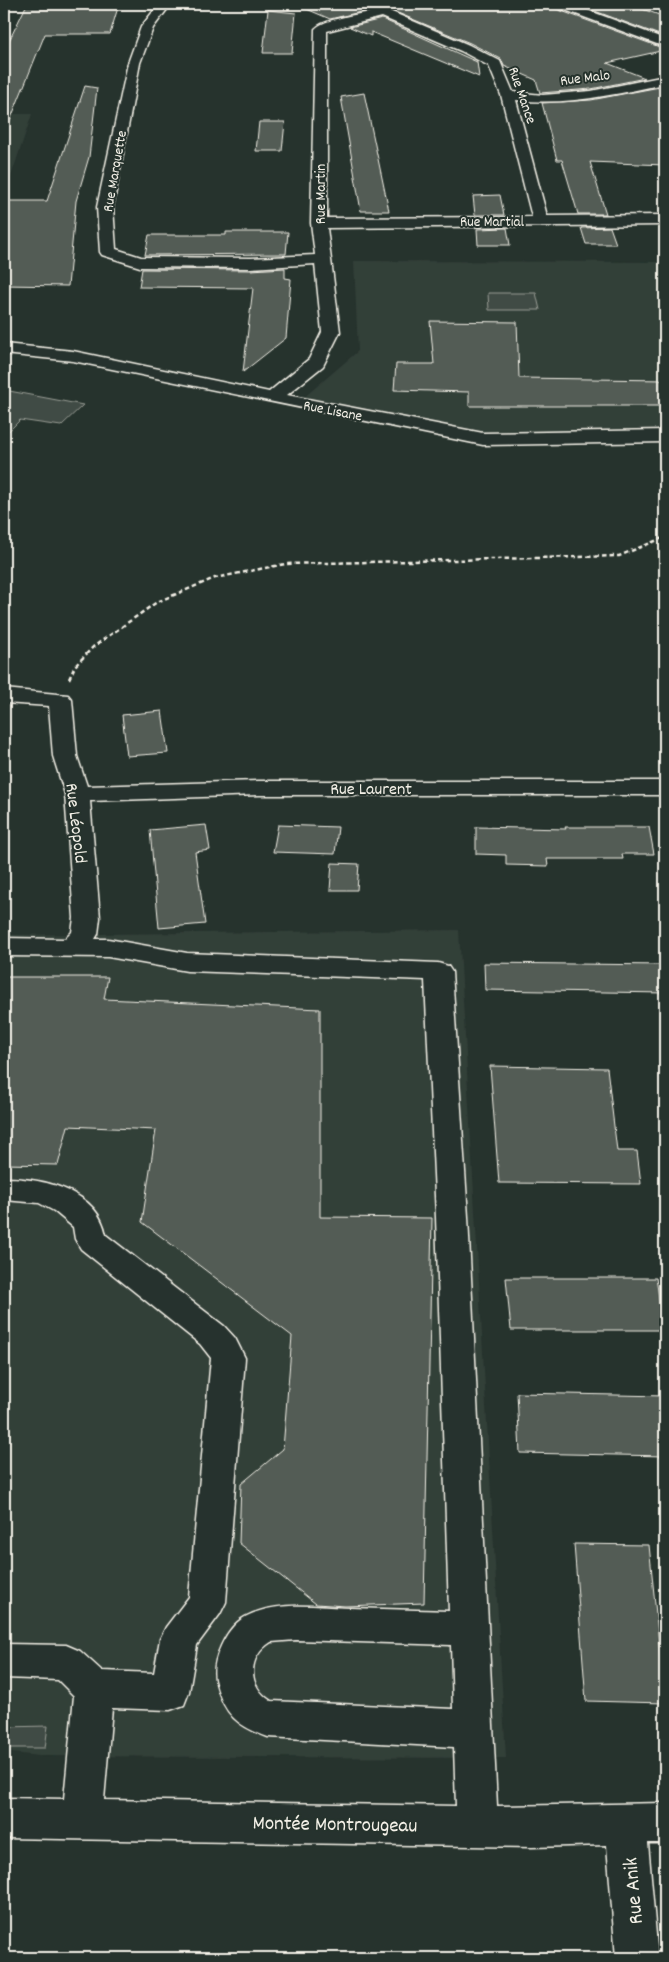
<svg xmlns="http://www.w3.org/2000/svg" width="669" height="1962" font-family="Dekko,sans-serif">
<rect width="100%" height="100%" fill="#26332d"/>
<filter id="ink" filterUnits="userSpaceOnUse"><feTurbulence type="fractalNoise" baseFrequency=".02" numOctaves="2"/><feDisplacementMap in="SourceGraphic" scale="10" xChannelSelector="R" yChannelSelector="G"/><feConvolveMatrix kernelMatrix="1 2 1 2 8 2 1 2 1" color-interpolation-filters="sRGB"/></filter>
<g filter="url(#ink)">
<path fill="#333f39" d="M4 114H32L4 197Z
M354 261 665 262V436L483 439 302 399 358 351Z
M459 930 506 1758 39 1756 4 1752V935Z"/>
<path fill="#414b45" stroke="#9a9e96" d="M488 293H536L540 310H489Z
M4 390 83 405 61 426 20 420 4 436Z
M48 1726 45 1748H4V1727Z"/>
<path fill="#525c55" stroke="#f4f1e8" d="M27 4H119L110 34H45L5 133 4 51Z
M295 4H360L359 8 365 11 330 19Z
M376 4H553L556 9 665 49V50L607 63 645 78 591 89 540 93 536 80 504 66 501 59 470 43Z
M576 4H628L665 17V37Z
M268 10 296 13 292 53H263Z
M382 19 477 62 479 77 371 32V36L350 27Z
M85 86 97 88 89 157 76 201 68 286 4 285V201H47Z
M665 86V165L590 162 606 214H578L562 160H557L542 103 591 100Z
M364 93 389 211H361L341 97Z
M259 122H285L282 151H256Z
M500 195 504 215H475L473 196Z
M610 227 616 244H586L581 228Z
M507 228 510 245H478L477 229Z
M226 232H288L286 254 145 255 149 235H226Z
M285 268V278L291 279 286 338 243 372 253 288 139 287 142 269 251 270Z
M430 321 517 322 519 378 665 380V406H469V392L394 390 396 364H434Z
M162 711 168 753 127 756 122 715Z
M206 825 210 850 195 852 205 924 159 928 150 830Z
M278 825 338 827 335 854 273 852Z
M476 827 566 829 565 827H649L654 854H622L623 859H547L548 866 506 865V855L476 854Z
M332 863 359 864 357 890H330Z
M484 963 665 965V993L485 990Z
M4 977H108L104 999 320 1009V1217L432 1218 424 1603 345 1606 316 1604 239 1543 241 1484 283 1449 292 1336 142 1222 156 1130 68 1126 58 1165 4 1164Z
M490 1066 607 1068 617 1151H637L641 1184 499 1183Z
M506 1278H656L664 1330H511Z
M517 1393 665 1396V1456L520 1453Z
M574 1544 649 1545 665 1703 586 1701Z"/>
<g fill="none" stroke-linecap="round" stroke-linejoin="round">
<g stroke="#f4f1e8" stroke-width="3">
<path id="minor" d="M159 4H171L153 28 140 63 113 207 116 249 141 257 251 258 315 255 311 223 315 29C324 19 356 15 370 12L360 6 362 4H371L387 10 469 45 500 61 513 92 543 95 591 91 665 76V84C615 94 568 106 516 100L547 216 665 215V225L327 228 340 332 323 366 287 395 483 433 665 430V442L483 445 73 361 4 354V344L73 351 269 392 309 359 322 332 315 264 251 268 140 267 102 255 100 252 97 207 128 63 141 27ZM382 17 461 51 489 66 501 95 532 217 327 218V31Z
M555 4H571L665 39V47L557 7Z
M4 689 68 695 72 700 77 756 87 786 259 781H665V795H259L90 801 100 918 98 934 95 939H108L187 953 438 963 448 966 452 972 468 1217 497 1806 665 1803V1843H648L658 1958H616L607 1845 532 1847 4 1838V1798L64 1799 74 1696 58 1680 4 1678V1644L66 1645 80 1651 102 1671 154 1673 160 1639 166 1627 189 1597 211 1358 200 1344 81 1249 75 1239 73 1227 54 1211 39 1203 4 1200V1178C42 1178 98 1190 106 1235L224 1326 235 1338 245 1358 226 1602 220 1614 197 1645 189 1692 184 1705 170 1710 112 1708 104 1800 456 1806 454 1747 268 1737C238 1726 224 1715 216 1683 212 1670 216 1657 221 1646 226 1635 234 1623 245 1617 277 1600 316 1607 350 1608 383 1609 416 1610 449 1611L436 1217 425 980 187 971 108 957 4 956V938L65 939 72 932 74 918 65 794 53 756 49 706 4 703ZM296 1640 451 1645 453 1709 271 1701C247 1686 247 1657 271 1642Z"/>
</g>
<path stroke="#f4f1e8" stroke-width="2.5" stroke-dasharray="4.5 3" stroke-linecap="butt" d="M69 679 75 666 93 647 157 602 215 578 285 564 619 556 665 537"/>
<use href="#minor" fill="#26332d" fill-rule="evenodd"/>
</g>
</g>
<g text-anchor="middle" stroke-width="4" stroke-linejoin="round" paint-order="stroke">
<g font-size="15" fill="#f4f1e8" stroke="#26332d">
<text transform="translate(585 77) rotate(-7)" y="5">Rue Malo</text>
<text transform="translate(523 95) rotate(71)" y="5">Rue Mance</text>
<text transform="translate(114 171) rotate(-80)" y="5">Rue Marquette</text>
<text transform="translate(320 194) rotate(-90)" y="5">Rue Martin</text>
<text x="492" y="226">Rue Martial</text>
<text transform="translate(333 410) rotate(11)" y="5">Rue Lisane</text>
</g>
<g font-size="18" fill="#f4f1e8" stroke="#26332d">
<text x="371" y="794">Rue Laurent</text>
<text transform="translate(77 823) rotate(83)" y="6">Rue Léopold</text>
</g>
<g font-size="21" fill="#f4f1e8" stroke="#26332d">
<text transform="translate(335 1823) rotate(1)" y="7">Montée Montrougeau</text>
<text transform="translate(632 1891) rotate(-95)" y="7">Rue Anik</text>
</g>
</g>
<rect width="669" height="1962" fill="none" stroke="#26332d" stroke-width="20"/>
<rect x="10" y="10" width="649" height="1942" fill="none" stroke="#f4f1e8" stroke-width="2" filter="url(#ink)"/>
</svg>
